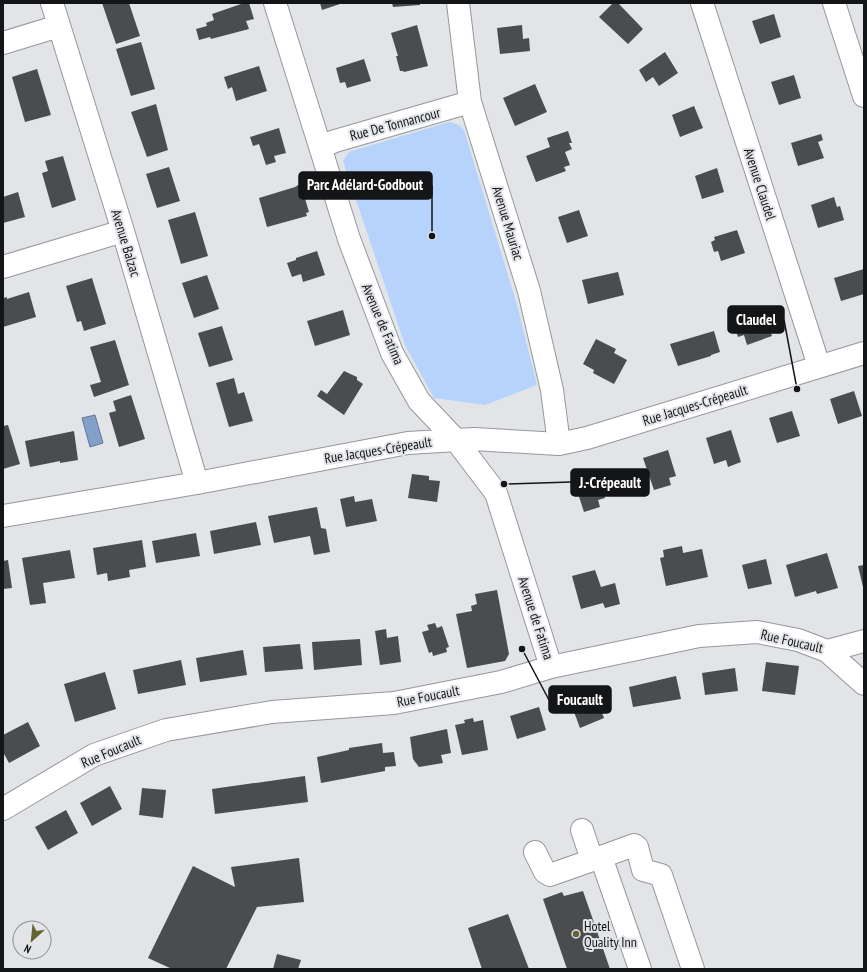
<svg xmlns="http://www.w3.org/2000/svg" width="867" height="972" font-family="'PT Sans Narrow',sans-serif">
<rect width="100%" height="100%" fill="#e2e4e8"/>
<path fill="#b6d3fc" d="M449 122 459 125 464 130 517 305 537 385 485 405 434 398 405 345 343 161 349 152Z"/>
<path fill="#83a0c9" stroke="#627694" d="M95 415 103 443 90 447 82 418Z"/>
<path fill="#4a4c4f" d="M102 3H129L140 36 116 44Z
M244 3H249L254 19 246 21 249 29 211 39 210 37 199 40 196 29 207 26 206 23 214 20 212 14Z
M320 3H343L322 10Z
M392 3H420V5L393 7Z
M613 3H618L643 29 628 44 599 17Z
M774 14 781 37 760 44 752 21Z
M417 25 428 66 404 72 403 71H400L396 56H398L391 33Z
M522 25 523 39 529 38 530 51 500 54 497 28Z
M141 42 155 89 131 96 116 49Z
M665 52 678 73 659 86 653 77 646 82 639 70Z
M364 59 371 81 347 88 345 82 340 83 336 68Z
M259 66 267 91 236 101 232 87 228 89 224 77Z
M37 69 51 115 25 122 12 77Z
M794 75 801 98 779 105 771 82Z
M535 84 547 112 515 126 503 98Z
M156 104 168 150 147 157 131 112Z
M694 106 703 128 680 137 672 115Z
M279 128 286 153 274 156 276 162 266 165 259 144 253 146 250 137Z
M568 131 572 143H569L572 149 565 152 570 165 564 167 566 171 536 182 526 156 550 147 547 138Z
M821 134 823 140 818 142 824 158 798 166 791 143Z
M63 156 76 200 52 208 42 173 48 171 45 161Z
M169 167 180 201 157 208 146 174Z
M717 168 724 192 702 199 695 176Z
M300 184 303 185 304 189 303 192 309 212 306 213 307 216 267 227 259 198 295 187Z
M18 192 25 217 3 223V197Z
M834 197 837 207 840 206 844 220 818 228 811 205Z
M579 210 588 236 567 243 558 217Z
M195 212 208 256 181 264 168 220Z
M737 230 745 253 721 261 718 251 714 252 711 242 715 240 714 237Z
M317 251 325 275 303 282 301 274 292 277 287 263 296 260V258Z
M864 269V294L841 301 834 278Z
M618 272 624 295 588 304 582 280Z
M207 275 219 309 194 318 182 283Z
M92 278 106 324 84 331 81 321 77 322 66 286Z
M29 292 36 317 3 327V298L7 297V299Z
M343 310 350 335 315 346 307 321Z
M752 311 754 316 764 313 772 336 747 345 744 335 738 337 732 318Z
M222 326 233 360 209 367 198 333Z
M714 331 720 352 711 355V356L678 366 670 344Z
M596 339 616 349 614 353 627 360 614 384 593 373 594 370 583 364Z
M115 340 129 385 94 397 90 385 101 382 90 347Z
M344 371 357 377V380L363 384 344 415 317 396 321 390 327 394Z
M234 378 238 394 244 392 253 421 229 427 216 383Z
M854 391 862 416 838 424 830 399Z
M131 395 145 439 119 447 109 413 116 411 113 401Z
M792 411 800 436 777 443 769 418Z
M8 425 20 464 3 469V426Z
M731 430 741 462 728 467 726 460 714 464 706 438Z
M74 431 78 460 60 463V461L30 467 25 441Z
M668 450 676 476 669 478 671 485 654 490 643 458Z
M597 473 600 483 604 481 606 487 602 488 605 498 598 500 600 507 584 512 574 481Z
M412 474 429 476V480L440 481 437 502 408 498Z
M354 496 355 502 372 499 377 521 346 527 340 499Z
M317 507 321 528 326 529 330 552 314 555 310 536 274 543 268 516Z
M256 522 261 545 214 554 210 531Z
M196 533 200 556 156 563 152 541Z
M142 540 146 567 129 570 130 577 108 581 107 573 97 575 93 548Z
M682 546 683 553 702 549 708 577 666 586 660 558 664 557 663 550Z
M70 550 75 578 43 583 46 603 30 605 22 558Z
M827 553 838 588 817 594 816 591 795 597 786 565Z
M766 559 772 584 748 589 742 565Z
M8 560 12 588 3 589V561Z
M864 565V587H863L858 566Z
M595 570 601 587 615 583 620 604 605 608 603 603 581 609 572 576Z
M497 590 509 654 505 661 467 668 456 614 472 611 471 606 477 604 475 594Z
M435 623 437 628 442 626 449 647 446 648 447 652 433 656 432 652 429 653 422 632 429 630 427 625Z
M386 629 387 638 398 636 401 662 380 665 375 631Z
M360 639 362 665 314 670 312 642Z
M300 644 303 669 265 672 263 647Z
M243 650 247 675 200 682 196 658Z
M181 660 186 685 138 694 133 670Z
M766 662 799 666 795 695 762 691Z
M735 668 738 691 705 695 702 673Z
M105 672 116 709 75 722 64 684Z
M676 676 681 699 633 707 629 687Z
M594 692 604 718 580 728 570 701 586 697 585 696Z
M539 707 546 730 517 739 510 716Z
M473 718 474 722 483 720 488 750 462 755 455 725 465 723 464 720Z
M28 722 40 746 9 763 3 752V735Z
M447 729 451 753 441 755 443 763 419 767 413 759 410 737Z
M382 743 383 753 394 752 396 766 385 767V771L321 783 317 757 349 750V748Z
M305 776 308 802 215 814 212 789Z
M110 786 122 809 92 826 80 803Z
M142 788 166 790 163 818 139 815Z
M66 810 78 833 48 850 35 827Z
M299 858 304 902 257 907 226 969H172L148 958 193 866 235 887 231 867Z
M583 891 610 969H567L543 899 562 892 564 896Z
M508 914 529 969H482L468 928Z
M277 954 301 960 298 969H273Z"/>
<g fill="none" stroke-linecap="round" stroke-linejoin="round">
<g stroke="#95979b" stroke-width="24">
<path id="minor" d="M52 3 123 231 197 483
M275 3 349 239 392 353 419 401 455 439 496 493 551 667
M458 3 470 102 529 291 552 390 559 444
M702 3 819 366
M834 3 864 96
M3 43 59 26
M320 147 335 141 470 102
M3 267 123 231
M3 516 197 483 408 443 474 439 559 444 587 438 864 353
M827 651 864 684
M3 809 94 755 166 730 272 712 394 703 501 682 551 667 699 636 757 632 798 640 827 651 864 641
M582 830 592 860
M535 852 545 872 550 875 601 857 640 969
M601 857 634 845 637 847 643 870 661 875 693 969"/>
</g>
<use href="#minor" stroke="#fff" stroke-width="22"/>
</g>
<circle fill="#656330" stroke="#e2e4e8" stroke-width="1.5" cx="576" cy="934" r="4"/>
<g text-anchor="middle" stroke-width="4" stroke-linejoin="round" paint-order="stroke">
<g font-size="14" fill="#141517" stroke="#e2e4e8">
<text transform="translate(395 124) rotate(-15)" y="5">Rue De Tonnancour</text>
<text transform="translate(760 184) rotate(72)" y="5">Avenue Claudel</text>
<text transform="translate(508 223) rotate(73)" y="5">Avenue Mauriac</text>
<text transform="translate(126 243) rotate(73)" y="5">Avenue Balzac</text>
<text transform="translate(383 324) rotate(67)" y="5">Avenue de Fatima</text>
<text transform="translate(695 405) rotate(-17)" y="5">Rue Jacques-Crépeault</text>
<text transform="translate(378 450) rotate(-9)" y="5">Rue Jacques-Crépeault</text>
<text transform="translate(536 618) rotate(72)" y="5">Avenue de Fatima</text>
<text transform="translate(792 641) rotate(13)" y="5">Rue Foucault</text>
<text transform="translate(428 696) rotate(-11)" y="5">Rue Foucault</text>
<text transform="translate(111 751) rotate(-23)" y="5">Rue Foucault</text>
</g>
<g font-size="14" fill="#141517" stroke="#e2e4e8" text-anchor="start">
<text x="584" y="931">Hotel<tspan x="584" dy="16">Quality Inn</tspan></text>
</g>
</g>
<path fill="none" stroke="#141517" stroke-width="1.5" d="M432 236L432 185M797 389L784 320M504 484L571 482M522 649L549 700"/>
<g fill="#141517" stroke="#e2e4e8" stroke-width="1.5">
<circle cx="432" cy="236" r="4"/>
<circle cx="797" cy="389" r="4"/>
<circle cx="504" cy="484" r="4"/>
<circle cx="522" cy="649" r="4"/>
</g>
<g fill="#141517" stroke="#141517" stroke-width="1.5">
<rect x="299" y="172" width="133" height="27" rx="4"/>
<rect x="728" y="306" width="56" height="27" rx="4"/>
<rect x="571" y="469" width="78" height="27" rx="4"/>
<rect x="549" y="686" width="62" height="27" rx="4"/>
</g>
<g font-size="15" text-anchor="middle" font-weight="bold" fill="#fff">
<text x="365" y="190">Parc Adélard-Godbout</text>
<text x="756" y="325">Claudel</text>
<text x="610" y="488">J.-Crépeault</text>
<text x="580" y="705">Foucault</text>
</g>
<rect width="867" height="972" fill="none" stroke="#141517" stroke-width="8"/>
<g transform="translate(32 940) rotate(207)"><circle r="19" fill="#e2e4e8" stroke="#909194"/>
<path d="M0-3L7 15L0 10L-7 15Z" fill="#656330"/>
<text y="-6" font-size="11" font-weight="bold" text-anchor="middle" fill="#141517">N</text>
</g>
</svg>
